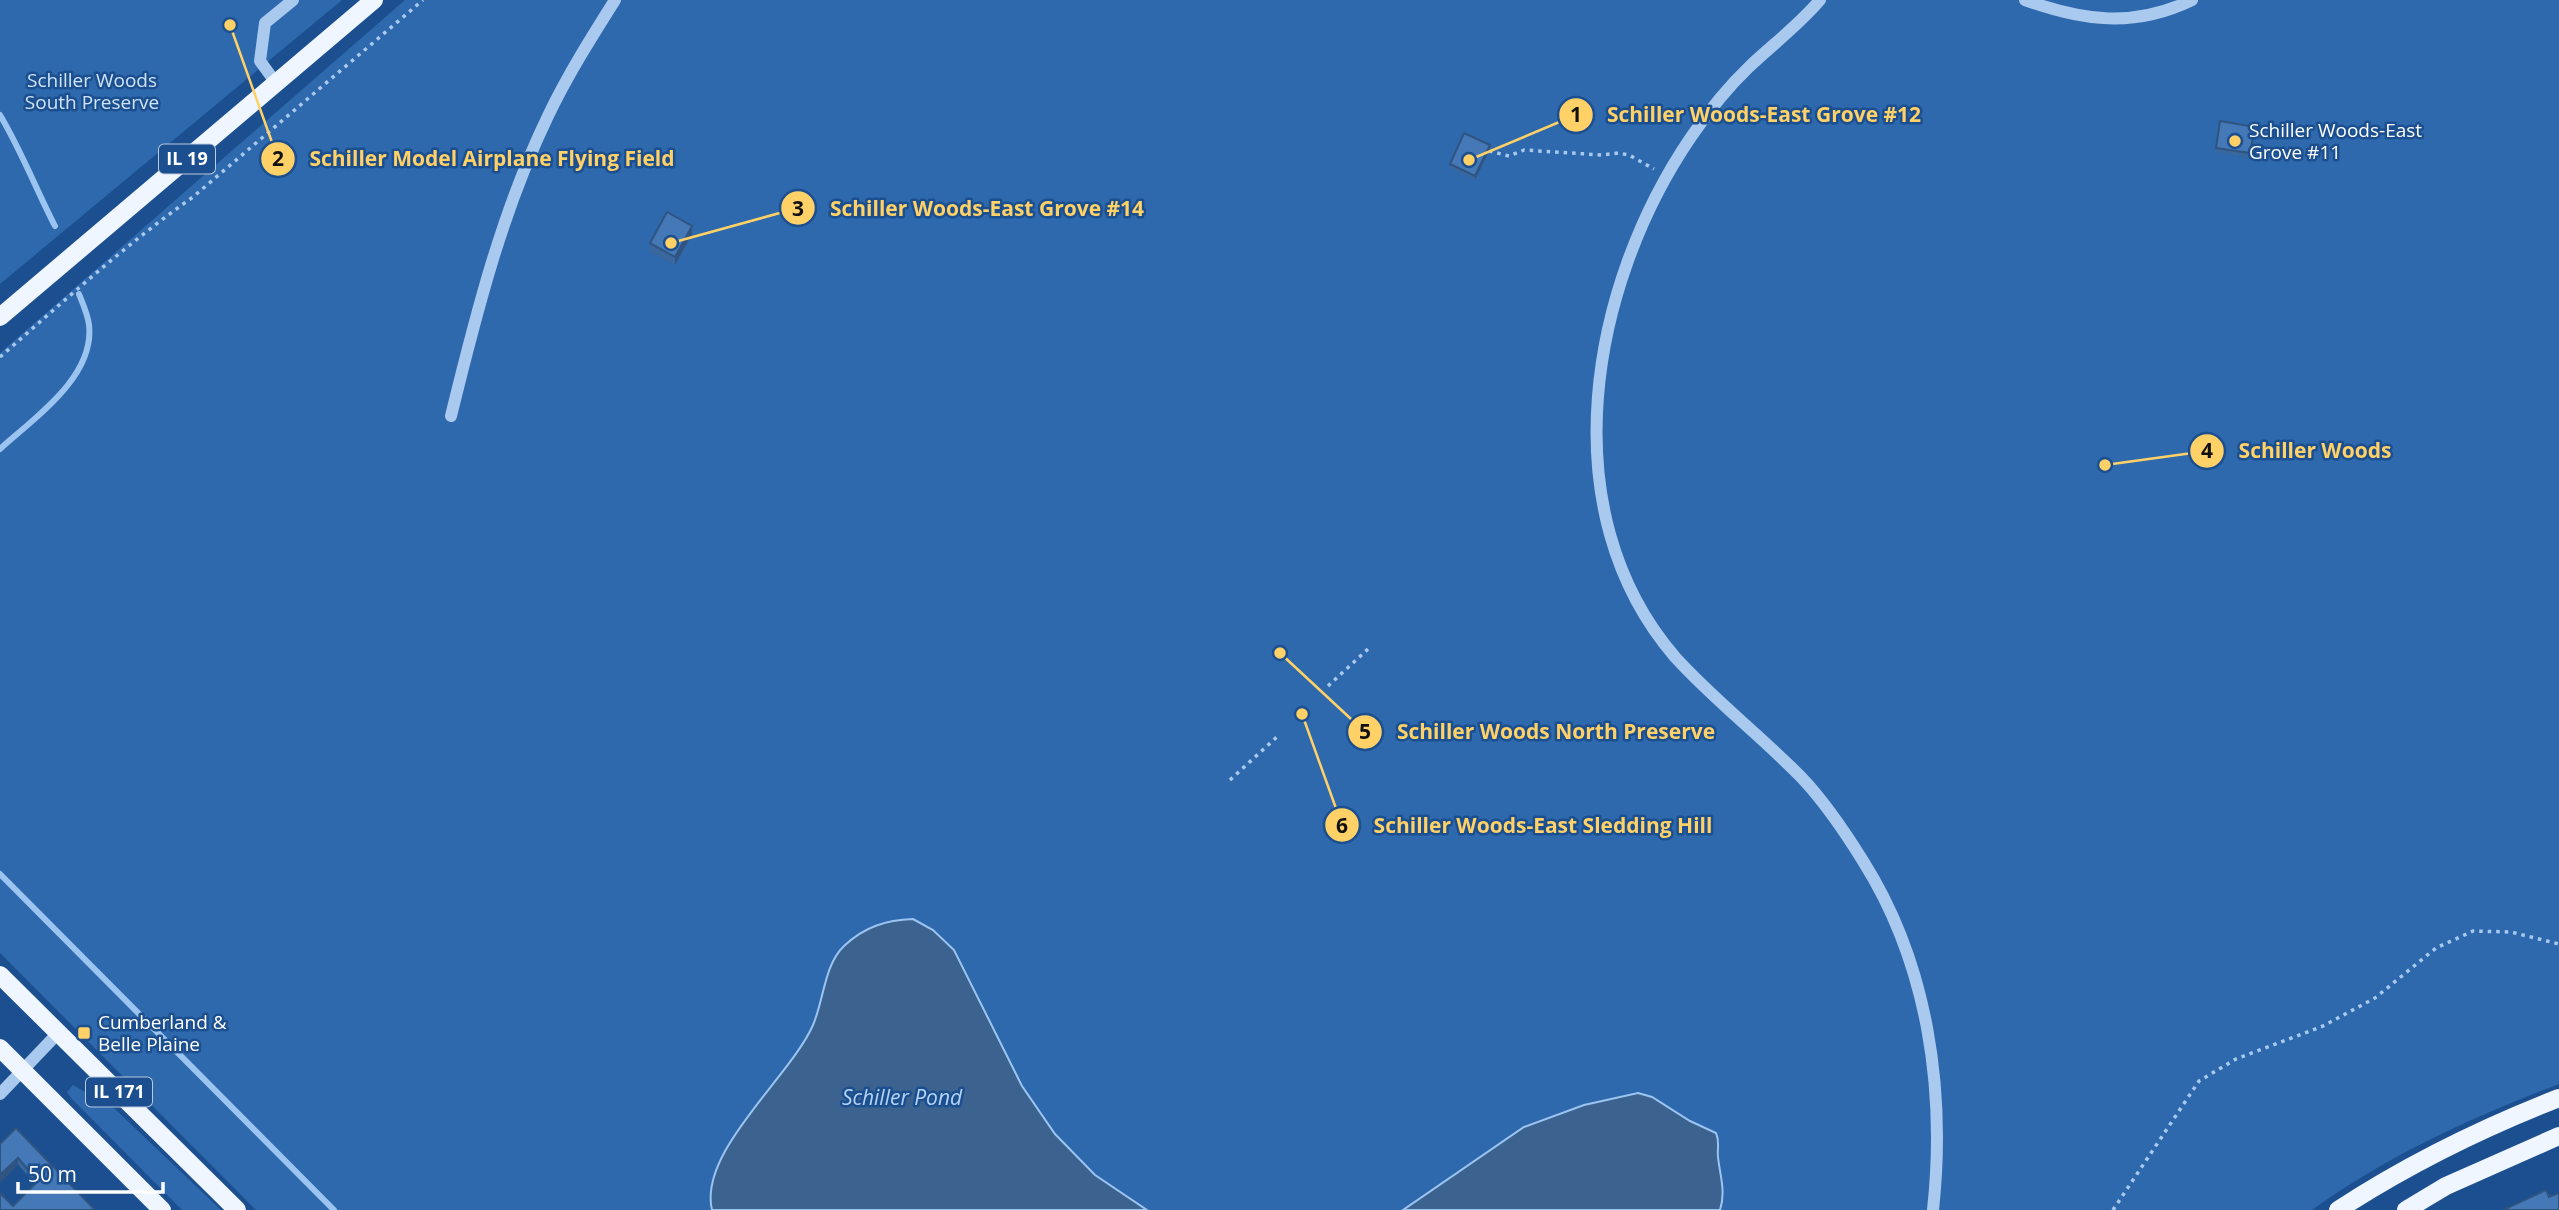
<svg xmlns="http://www.w3.org/2000/svg" width="2559" height="1210" font-family="'Open Sans',sans-serif">
<rect width="100%" height="100%" fill="#1b4f8f"/>
<path fill="#2e69ad" d="M0 0H342L0 284Z
M405 0H2559V1084C2472 1117 2387 1156 2312 1210H256L0 953V353Z
M73 1085 115 1109 221 1210H182L71 1098 67 1092Z"/>
<path fill="#3c6290" stroke="#9cc4f0" stroke-width="2" d="M913 919 933 930 954 950 1022 1086 1055 1134 1095 1175 1147 1210H712C698 1152 791 1076 813 1025 824 1000 824 965 844 946 864 927 886 920 913 919Z
M1638 1093 1652 1097 1690 1121 1716 1133C1720 1142 1717 1148 1718 1157 1720 1176 1726 1191 1720 1210H1403L1524 1127 1584 1105Z"/>
<g fill="none" stroke-linecap="round" stroke-linejoin="round">
<path stroke="#9cc4f0" stroke-width="6" d="M0 115C21 150 36 189 55 226
M0 449C34 418 95 377 89 325 88 315 83 304 79 294
M0 874 334 1210"/>
<path stroke="#a9c9ee" stroke-width="3.5" stroke-dasharray="3.5 5" stroke-linecap="butt" d="M1489 151 1509 156 1524 150 1602 155 1618 153 1629 155 1654 169
M0 357C63 302 125 245 193 197L423 0
M1328 686 1368 649
M1230 780 1279 735
M2113 1210 2199 1081 2236 1059 2323 1026 2375 998 2436 948 2473 931 2511 932 2559 944"/>
<path stroke="#a9c9ee" stroke-width="12" d="M1820 0C1799 25 1772 45 1749 67 1727 88 1708 112 1691 137 1590 285 1549 511 1675 657 1714 700 1761 736 1801 777 1825 802 1845 832 1863 861 1928 964 1946 1090 1933 1210
M2025 0C2083 21 2134 28 2192 0
M276 83 260 61 265 23 293 0
M451 416C476 314 502 211 548 116 567 76 591 38 615 0
M0 1094 59 1032"/>
<path stroke="#f0f6ff" stroke-width="18" d="M0 317 374 0
M0 975 237 1210
M0 1048 162 1210
M2338 1210C2407 1165 2482 1128 2559 1098
M2406 1210 2446 1186 2559 1136"/>
</g>
<path fill="#3a679d" d="M2255 131 2250 158 2216 152V148Z
M1490 149 1475 180 1450 168V164Z
M692 234 675 265 650 252V243Z
M0 1144 95 1210 13 1206 35 1184Z"/>
<path fill="#305480" d="M1490 145V149L1475 180V176Z
M692 226V234L675 265V257Z
M18 1158V1165L0 1183V1175Z"/>
<path fill="#4478b7" stroke="#305480" stroke-width="2" d="M2220 121 2255 127 2250 153 2216 148Z
M1464 133 1490 145 1475 176 1450 164Z
M667 212 692 226 675 257 650 243Z
M16 1128 95 1210H0V1193L13 1206 38 1181 18 1158 0 1175V1144Z
M2546 1190 2549 1197 2559 1193V1210H2503Z"/>
<g fill="#ffd166" stroke="#1b4f8f" stroke-width="2.5">
<circle cx="2235" cy="141" r="7"/>
<rect x="77" y="1026" width="14" height="14" rx="3.5"/>
</g>
<g text-anchor="middle" stroke-width="5" stroke-linejoin="round" paint-order="stroke">
<g fill="#1b4f8f" stroke="#bbcadd" stroke-width="2">
<rect x="159" y="144.5" width="56" height="29" rx="5"/>
<rect x="86" y="1077.5" width="66" height="29" rx="5"/>
</g>
<g font-size="18" font-weight="bold" fill="#fff">
<text x="187" y="165">IL 19</text>
<text x="119" y="1098">IL 171</text>
</g>
<g font-size="19" fill="#cfe3fa" stroke="#1b4f8f">
<text x="92" y="87">Schiller Woods<tspan x="92" dy="22">South Preserve</tspan></text>
</g>
<g font-size="19" fill="#fff" stroke="#1b4f8f" text-anchor="start">
<text x="2249" y="137">Schiller Woods-East<tspan x="2249" dy="22">Grove #11</tspan></text>
<text x="98" y="1029">Cumberland &amp;<tspan x="98" dy="22">Belle Plaine</tspan></text>
</g>
<g font-size="21" font-style="italic" fill="#b5d3f5" stroke="#1b4f8f">
<text x="902" y="1105">Schiller Pond</text>
</g>
</g>
<path fill="none" stroke="#ffd166" stroke-width="2.5" d="M1469 160L1576 115M230 25L278 159M671 243L798 208M2105 465L2207 451M1280 653L1365 732M1302 714L1342 825"/>
<g fill="#ffd166" stroke="#1b4f8f" stroke-width="2.5">
<circle cx="1469" cy="160" r="7"/>
<circle cx="230" cy="25" r="7"/>
<circle cx="671" cy="243" r="7"/>
<circle cx="2105" cy="465" r="7"/>
<circle cx="1280" cy="653" r="7"/>
<circle cx="1302" cy="714" r="7"/>
<circle cx="1576" cy="115" r="18"/>
<circle cx="278" cy="159" r="18"/>
<circle cx="798" cy="208" r="18"/>
<circle cx="2207" cy="451" r="18"/>
<circle cx="1365" cy="732" r="18"/>
<circle cx="1342" cy="825" r="18"/>
</g>
<g font-size="21" text-anchor="middle" font-weight="bold" fill="#111">
<text x="1576" y="122">1</text>
<text x="278" y="166">2</text>
<text x="798" y="216">3</text>
<text x="2207" y="458">4</text>
<text x="1365" y="739">5</text>
<text x="1342" y="833">6</text>
</g>
<g font-size="21" text-anchor="middle" font-weight="bold" fill="#ffd166" stroke="#1b4f8f" stroke-width="5" stroke-linejoin="round" paint-order="stroke">
<text x="1764" y="122">Schiller Woods-East Grove #12</text>
<text x="492" y="166">Schiller Model Airplane Flying Field</text>
<text x="987" y="216">Schiller Woods-East Grove #14</text>
<text x="2315" y="458">Schiller Woods</text>
<text x="1556" y="739">Schiller Woods North Preserve</text>
<text x="1543" y="833">Schiller Woods-East Sledding Hill</text>
</g>
<path d="M18 1182v10h145v-10" fill="none" stroke="#ffffff" stroke-width="3.5"/>
<text x="28" y="1182" font-size="21" fill="#ffffff" stroke="#1b4f8f" stroke-width="5" paint-order="stroke">50 m</text>
</svg>
